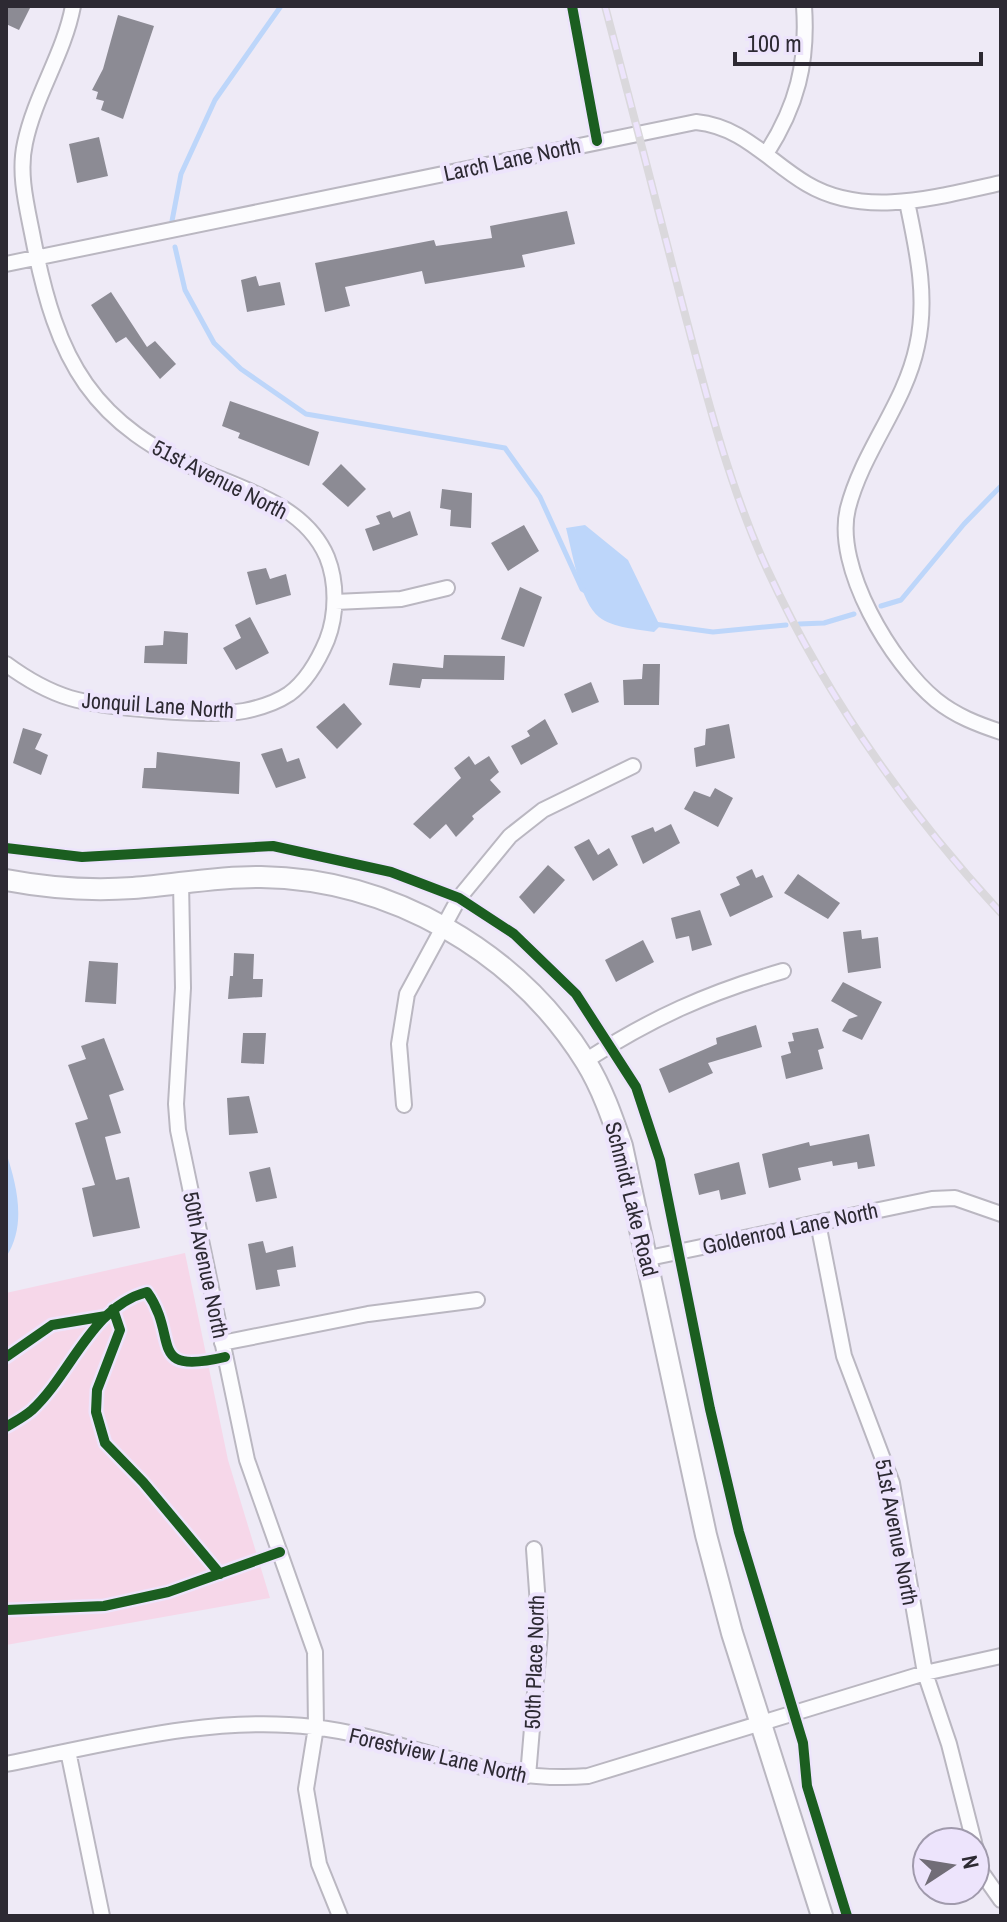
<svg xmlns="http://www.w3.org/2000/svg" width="1007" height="1922" font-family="'Archivo Narrow',sans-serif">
<rect width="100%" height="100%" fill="#eeeaf6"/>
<path fill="#f6d7e9" d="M185 1253 228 1460 270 1598 6 1645V1293Z"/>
<path fill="#bdd6fa" d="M585 525 628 560 660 626 654 632C637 629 613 628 599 617 580 602 572 551 566 528Z
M6 1152C17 1186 27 1225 6 1257Z"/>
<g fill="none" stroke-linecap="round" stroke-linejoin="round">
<path stroke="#bdd6fa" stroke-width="5" d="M172 221 181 174 215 100 281 6
M175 247 185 290 214 343 241 369 306 414 505 448 540 497 582 589 587 592
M881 606 901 600 964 524 1001 486
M654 624 713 632 786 625
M799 624 824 623 854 614"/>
</g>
<path fill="#8c8b94" d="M6 6H31L19 30 6 24Z
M118 15 154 26 123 119 101 110 104 101 96 99 98 92 92 90 103 69Z
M99 137 108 176 77 183 69 144Z
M567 211 575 244 522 255 525 267 425 284 422 271 345 287 350 306 325 312 315 263 434 240 436 246 492 238 490 226Z
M256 276 259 286 280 282 285 305 247 312 241 280Z
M111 292 147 347 155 341 176 364 160 379 126 337 116 343 91 305Z
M230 401 319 432 309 466 238 438 240 433 222 426Z
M341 464 366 489 348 507 322 484Z
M442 489 472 493 471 528 450 526 451 510 440 508Z
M390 511 393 518 410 511 418 535 373 551 365 529 380 524 376 516Z
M524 525 539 551 508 571 491 543Z
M266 568 270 579 286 574 291 595 256 605 247 572Z
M520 587 542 597 524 647 501 639Z
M250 617 269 653 236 670 223 648 241 638 235 625Z
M164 631 188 633 187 664 144 663 145 646 163 645Z
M444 655 505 656 504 680 422 679 420 688 389 685 393 663 443 668Z
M643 664H660L659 705H624L623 680 642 679Z
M591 682 599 702 572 713 564 694Z
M344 703 362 724 337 749 316 727Z
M545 719 558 744 521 765 511 746 530 736 527 731Z
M729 724 735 758 696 767 694 748 705 745 706 729Z
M23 728 42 734 35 749 48 755 41 775 13 763Z
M282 748 287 762 299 758 306 778 276 788 261 754Z
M157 752 240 762 239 794 142 788 144 768H156Z
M469 756 475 765 489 756 499 772 490 780 501 792 472 816 474 819 456 837 446 824 430 839 413 824 461 778 454 768Z
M715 788 733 798 718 827 684 809 694 791 710 797Z
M671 824 680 843 643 864 631 836 653 827 655 832Z
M589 839 598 855 609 848 618 865 593 881 574 847Z
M548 865 565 880 534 914 519 897Z
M752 869 756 878 763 875 773 897 730 917 720 894 740 885 736 877Z
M798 874 840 903 828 919 784 893Z
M700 910 712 945 692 951 689 936 676 939 671 918Z
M861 930 862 939 878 937 881 968 848 973 843 932Z
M643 940 654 962 616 982 605 960Z
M234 953 254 954 253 979H263L262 997 228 999 230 976H233Z
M89 961 118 963 116 1004 85 1002Z
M843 982 882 1002 862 1040 842 1031 849 1019 858 1016 831 1001Z
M756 1025 762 1047 708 1063 713 1073 669 1093 659 1069 717 1044 716 1038Z
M818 1028 824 1048 818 1050 823 1069 786 1079 781 1056 791 1053 788 1042 794 1041 792 1033Z
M243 1033H266L264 1064 241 1063Z
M104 1038 124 1090 109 1095 121 1133 105 1137 116 1180 129 1177 140 1228 93 1237 82 1188 95 1185 75 1123 88 1119 68 1065 86 1059 81 1046Z
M249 1096 258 1133 229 1135 227 1098Z
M869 1134 875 1166 858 1169 857 1162 833 1166 832 1161 798 1168 801 1180 769 1188 762 1154 809 1142 810 1146Z
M739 1162 746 1194 721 1200 719 1190 699 1195 694 1174Z
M270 1167 277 1198 256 1202 249 1172Z
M263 1241 266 1253 293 1246 296 1267 277 1270 280 1286 256 1290 248 1244Z"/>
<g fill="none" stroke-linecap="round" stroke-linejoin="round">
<g stroke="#bab7c1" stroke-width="18">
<path id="street" d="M766 154C797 106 808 63 804 6
M907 202C917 250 928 297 917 346 905 404 863 450 848 508 833 567 892 664 936 700 956 716 977 724 1001 732
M6 264 696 122C744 127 768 161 807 184 866 219 940 196 1001 183
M335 602 401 599 447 588
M6 664C25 678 47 691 70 698 103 708 211 717 244 711 259 708 277 702 289 694 307 681 319 659 327 640 337 614 337 582 327 557 307 510 255 493 211 475 91 425 57 362 33 238 27 207 18 174 25 143 35 95 64 54 73 6
M181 882 183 988 176 1104 178 1130 247 1460 315 1652 316 1727 306 1789 319 1864 340 1916
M585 1061C652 1018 707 993 783 971
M404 1105 399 1044 407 994 459 898 510 836 543 810 633 766
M818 1223 844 1356 892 1483 925 1673 949 1744 974 1842
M649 1258 932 1199 955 1198 1001 1214
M222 1343 368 1314 477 1300
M68 1751 102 1916
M6 1764C107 1744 210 1715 313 1727 407 1738 490 1785 588 1776L925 1673 1001 1656
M528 1776 540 1633 534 1549
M975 1846 982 1873 1001 1900"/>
</g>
<g stroke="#bab7c1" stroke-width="24">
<path id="secondary" d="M6 880C48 888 90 891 133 888 175 885 218 876 261 877 391 879 517 951 586 1062 602 1088 612 1117 622 1146L706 1535 732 1633 822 1916"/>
</g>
<use href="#street" stroke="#fcfcfe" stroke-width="14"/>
<use href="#secondary" stroke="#fcfcfe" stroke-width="20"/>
<g stroke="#dad8dc" stroke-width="8">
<path id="rail" d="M605 6C631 104 656 201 681 299 705 390 728 484 767 569 826 697 906 810 1001 913"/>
</g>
<use href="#rail" stroke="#ede4fc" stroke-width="5" stroke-dasharray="15" stroke-linecap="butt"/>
<g stroke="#ede4fc" stroke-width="15">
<path id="cycleway" d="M572 6 597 141
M6 848 82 857 273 846 391 872 459 898 514 934 576 994 636 1087 660 1160 710 1409 739 1532 803 1743 807 1786 847 1916
M113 1309 120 1330 97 1390 96 1412 105 1443 143 1482 220 1574
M6 1357 52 1325 106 1316
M6 1427C14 1422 24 1417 32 1410 72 1373 91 1307 147 1292 180 1338 145 1376 225 1357
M6 1610 104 1606 168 1592 280 1552"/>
</g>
<use href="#cycleway" stroke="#1b5e20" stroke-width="10"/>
</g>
<g text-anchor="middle" stroke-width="8" stroke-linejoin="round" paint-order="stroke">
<g font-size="22" fill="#2d2a33" stroke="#ede4fc">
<text transform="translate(512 159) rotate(-12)" y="8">Larch Lane North</text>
<text transform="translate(220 479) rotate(27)" y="8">51st Avenue North</text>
<text transform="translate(158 705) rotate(4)" y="8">Jonquil Lane North</text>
<text transform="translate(632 1199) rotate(76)" y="8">Schmidt Lake Road</text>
<text transform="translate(790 1228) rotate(-12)" y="8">Goldenrod Lane North</text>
<text transform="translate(206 1265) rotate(78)" y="8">50th Avenue North</text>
<text transform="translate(897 1532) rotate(79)" y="8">51st Avenue North</text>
<text transform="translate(534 1662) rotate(-88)" y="8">50th Place North</text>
<text transform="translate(438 1755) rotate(13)" y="8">Forestview Lane North</text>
</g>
</g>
<rect width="1007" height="1922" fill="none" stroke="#2d2a33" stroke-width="16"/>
<g transform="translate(951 1866) rotate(78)"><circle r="38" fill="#ede4fc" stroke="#a09aac" stroke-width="2"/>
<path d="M0-6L14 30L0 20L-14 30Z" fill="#716d77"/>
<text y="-12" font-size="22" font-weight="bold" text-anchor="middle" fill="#2d2a33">N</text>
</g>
<path d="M735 52v12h246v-12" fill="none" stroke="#2d2a33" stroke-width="4"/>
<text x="747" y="52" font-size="24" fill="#2d2a33" stroke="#ede4fc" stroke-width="6" paint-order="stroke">100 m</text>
</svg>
